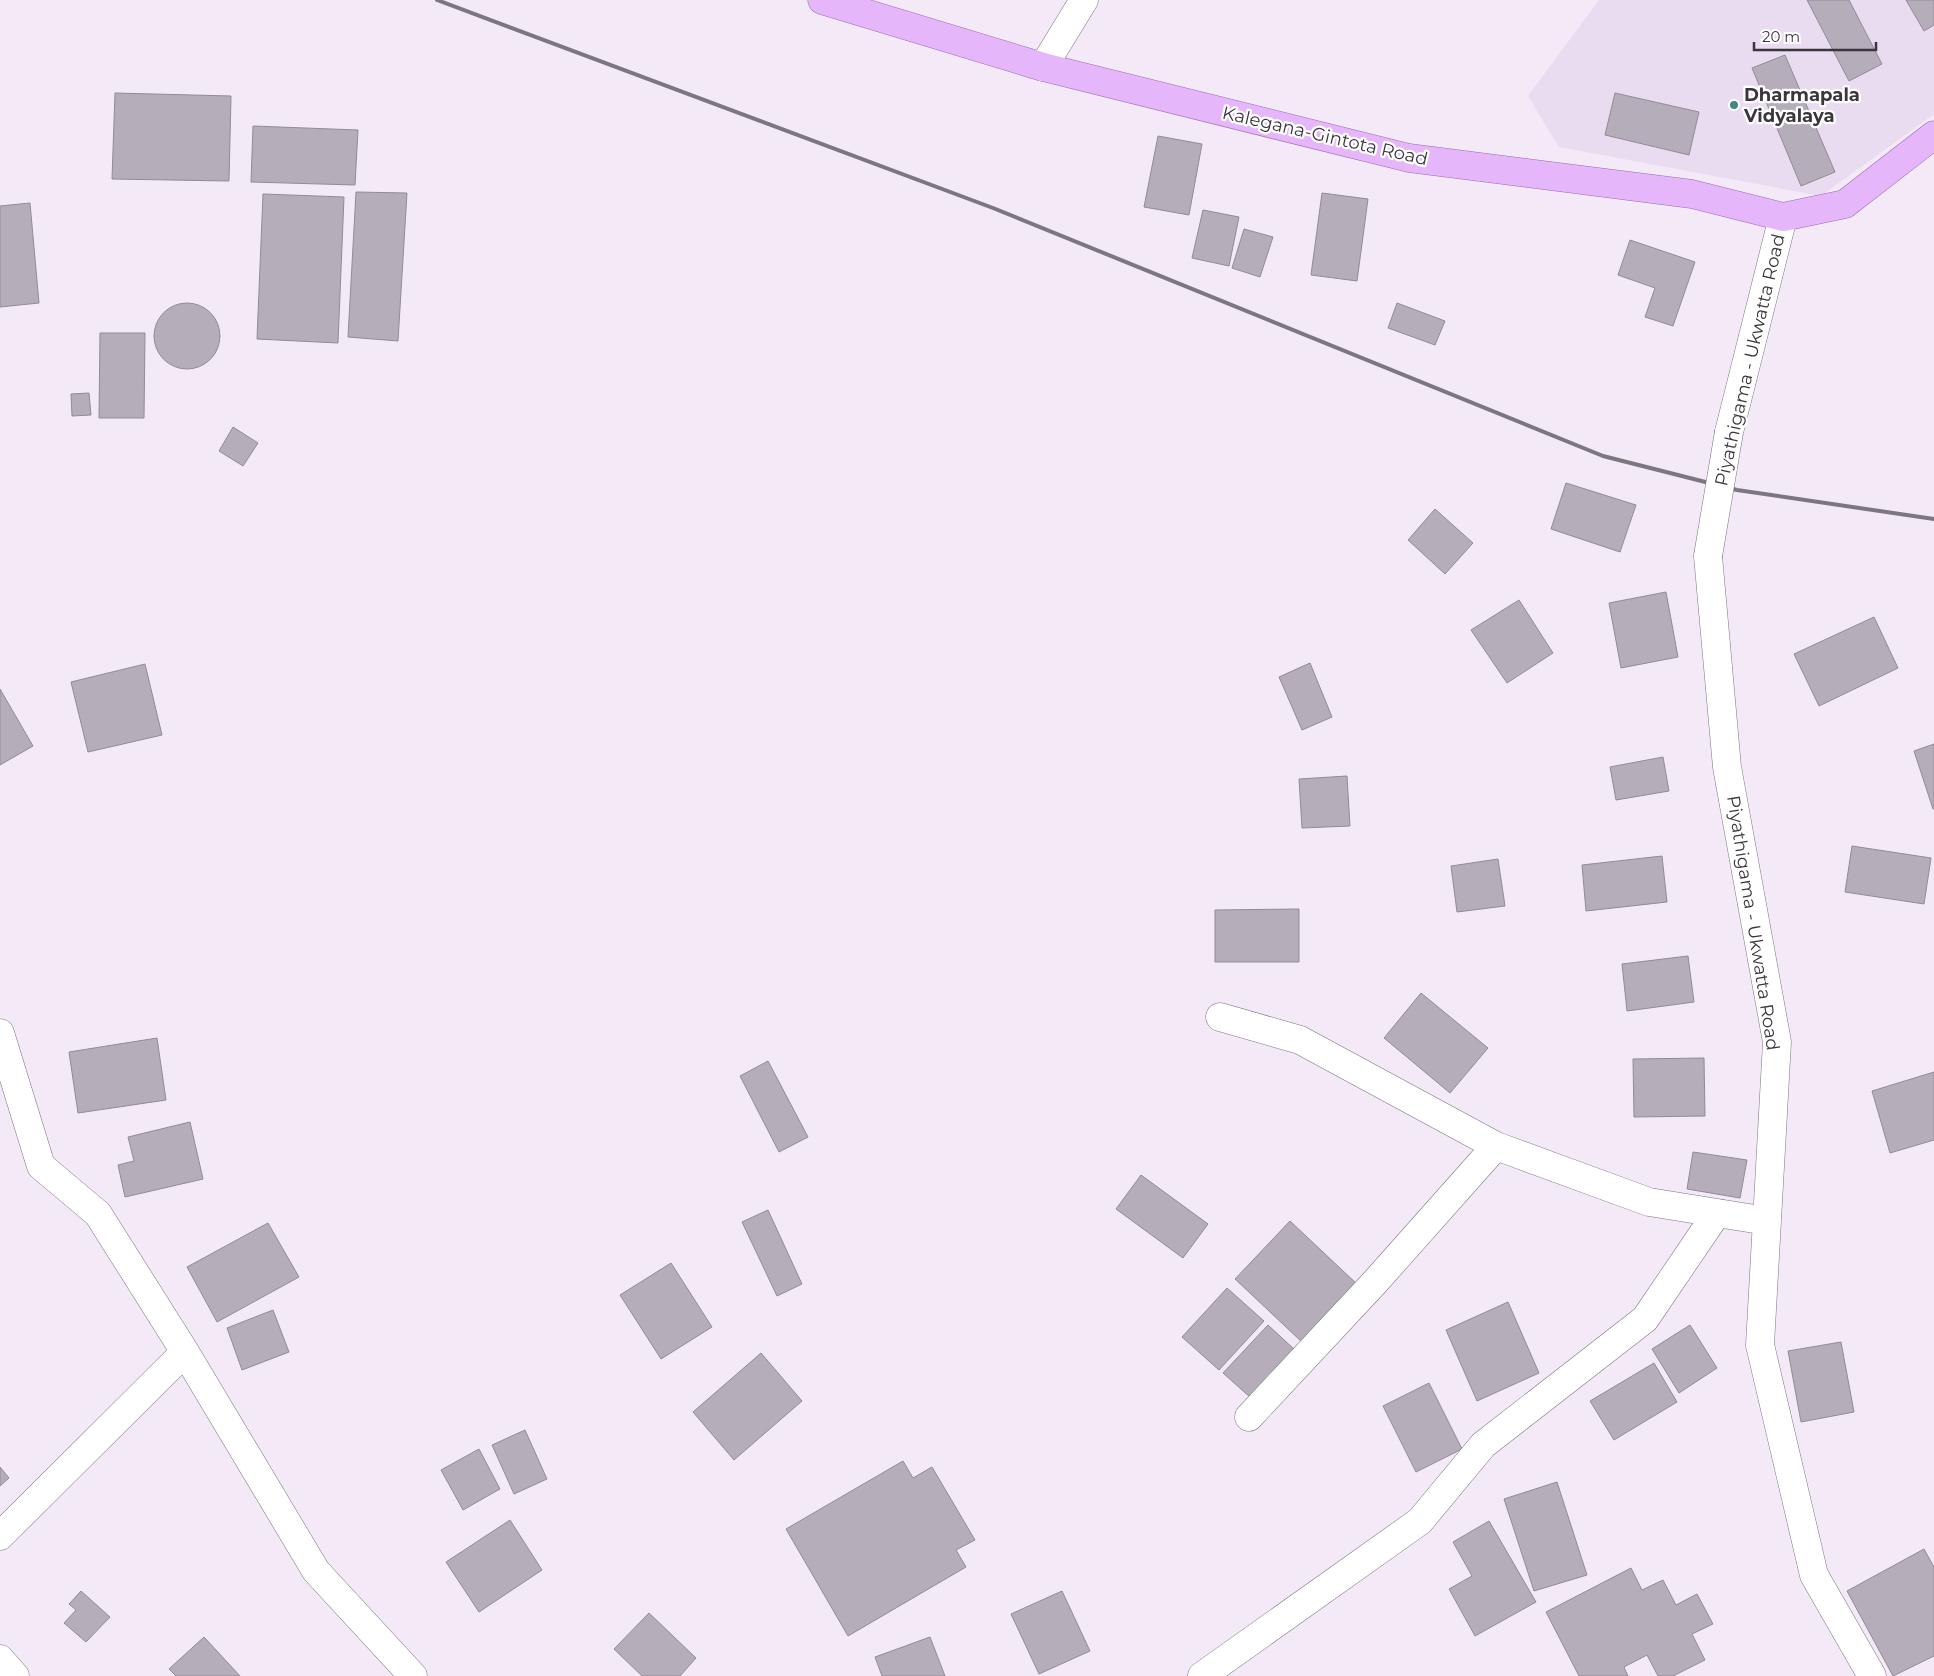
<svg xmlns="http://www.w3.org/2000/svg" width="1934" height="1676" font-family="Montserrat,sans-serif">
<rect width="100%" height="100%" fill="#f3e9f7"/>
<path fill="#e9dbf0" d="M1599 0H1934V114L1821 196 1559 147 1528 96Z"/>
<path fill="#b6adbb" stroke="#938a97" d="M1807 0H1849L1882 64 1849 81Z
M1906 0H1934V25L1924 31Z
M1785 55 1835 172 1801 186 1752 68Z
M115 93 231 96 229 181 112 179Z
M1615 93 1699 112 1689 155 1605 135Z
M253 126 358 130 355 185 251 182Z
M1158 136 1202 144 1189 215 1144 207Z
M356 192 407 193 398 341 348 337Z
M1322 193 1368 199 1357 281 1311 275Z
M263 194 344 197 338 343 257 339Z
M30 203 39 303 0 307V206Z
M1203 210 1239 217 1229 266 1192 258Z
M1244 229 1273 237 1260 277 1232 268Z
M1630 240 1695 262 1673 326 1645 317 1655 288 1618 275Z
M1397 303 1445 321 1435 345 1388 328Z
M154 336a33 33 0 1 1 66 0a33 33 0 1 1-66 0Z
M100 333H145L144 418H99Z
M89 393 91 415 72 416 71 394Z
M233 427 258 443 243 466 219 451Z
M1566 483 1636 505 1620 552 1551 529Z
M1435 509 1473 543 1445 574 1408 540Z
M1666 592 1678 657 1621 668 1609 603Z
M1519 600 1553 653 1507 683 1471 630Z
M1874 617 1898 668 1819 706 1794 654Z
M1310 663 1332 717 1302 730 1279 677Z
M145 664 162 735 88 752 71 682Z
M0 689 33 746 0 765Z
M1934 744V809H1933L1914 751Z
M1663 757 1669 791 1616 800 1610 767Z
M1347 776 1350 826 1302 828 1299 779Z
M1852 846 1931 858 1924 904 1845 892Z
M1662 856 1667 902 1586 911 1582 865Z
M1498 859 1505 906 1457 912 1451 866Z
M1299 909V962H1215V910Z
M1688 956 1694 1002 1627 1011 1622 964Z
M1421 993 1488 1048 1450 1093 1384 1038Z
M157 1038 166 1100 78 1113 69 1052Z
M1704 1058 1705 1116 1634 1117 1633 1059Z
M768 1061 808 1137 779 1152 740 1076Z
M1934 1072V1140L1890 1153 1872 1091Z
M190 1122 203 1179 125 1197 118 1165 134 1161 128 1137Z
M1693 1152 1747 1160 1740 1198 1687 1189Z
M1141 1175 1208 1224 1183 1258 1116 1209Z
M768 1210 802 1284 777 1296 742 1222Z
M1290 1221 1358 1285 1303 1343 1235 1279Z
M268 1223 299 1277 217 1322 187 1267Z
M671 1263 712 1327 661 1359 620 1295Z
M1227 1288 1264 1321 1219 1370 1182 1337Z
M1508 1302 1539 1373 1477 1401 1446 1330Z
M273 1310 289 1352 242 1370 227 1328Z
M1268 1325 1295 1350 1251 1398 1223 1373Z
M1690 1325 1717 1368 1679 1393 1652 1349Z
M1841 1342 1854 1412 1801 1422 1788 1351Z
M761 1353 802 1401 734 1460 693 1412Z
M1654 1363 1677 1402 1614 1440 1590 1401Z
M1429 1383 1462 1449 1416 1472 1383 1406Z
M525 1430 547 1479 514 1494 492 1445Z
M479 1449 500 1489 463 1510 441 1470Z
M903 1461 913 1478 932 1467 975 1540 956 1550 966 1567 848 1636 786 1529Z
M0 1467 9 1478 0 1486Z
M1557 1482 1587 1575 1534 1591 1504 1499Z
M510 1520 542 1570 479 1612 446 1562Z
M1489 1521 1536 1602 1475 1636 1449 1589 1472 1576 1453 1542Z
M1924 1549 1934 1567V1656L1893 1676 1847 1591Z
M1631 1568 1642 1590 1663 1580 1676 1605 1697 1594 1713 1624 1692 1634 1705 1660 1673 1676H1658L1647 1655 1624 1667 1628 1676H1579L1546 1612Z
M81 1591 110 1617 86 1642 64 1623 76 1610 69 1604Z
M1062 1591 1090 1651 1039 1674 1011 1614Z
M649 1613 696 1658 680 1676H642L614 1649Z
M204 1637 240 1676H176L169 1669Z
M930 1637 945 1676H882L875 1657Z"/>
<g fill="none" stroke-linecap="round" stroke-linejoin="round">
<g stroke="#7d7481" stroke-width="29">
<path id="minor" d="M1043 67 1084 0
M1729 432 1783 217
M1708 556 1727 767 1777 1042 1760 1345 1814 1575 1872 1676
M1220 1017 1300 1040 1496 1146 1649 1202 1767 1221
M0 1033 41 1166 98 1214 185 1352 316 1571 413 1676
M1249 1417 1376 1281 1496 1146
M0 1536 185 1352
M0 1659 15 1676
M1202 1676 1420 1521 1483 1445 1645 1319 1717 1213"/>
</g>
<g stroke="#9d69b4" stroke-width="29">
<path id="major" d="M822 0 1043 67 1409 158 1692 194 1783 217 1845 204 1934 135"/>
</g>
<use href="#minor" stroke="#fff" stroke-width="28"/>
<use href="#major" stroke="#e5b6f9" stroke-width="28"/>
<path stroke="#7d767f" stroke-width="4" d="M437 0 993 208 1603 456 1737 490 1934 519"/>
<g stroke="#7d7481" stroke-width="29" stroke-linecap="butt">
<path id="minor-bridge" d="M1708 556 1729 432"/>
</g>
<use href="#minor-bridge" stroke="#fff" stroke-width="28"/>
</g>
<circle fill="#408886" stroke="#fff" stroke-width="2" cx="1734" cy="105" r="5"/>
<g text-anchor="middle" stroke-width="4.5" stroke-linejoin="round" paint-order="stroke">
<g font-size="18" font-weight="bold" fill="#3a363c" stroke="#fff" text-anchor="start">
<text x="1744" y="101">Dharmapala<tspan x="1744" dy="21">Vidyalaya</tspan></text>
</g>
<g font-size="18" fill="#3a363c" stroke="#fff">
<text transform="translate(1325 136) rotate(13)" y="6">Kalegana-Gintota Road</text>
<text transform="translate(1750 360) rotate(-77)" y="6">Piyathigama - Ukwatta Road</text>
<text transform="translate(1753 923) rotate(81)" y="6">Piyathigama - Ukwatta Road</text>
</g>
</g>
<path d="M1754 42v8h122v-8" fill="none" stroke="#3a363c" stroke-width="2.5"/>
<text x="1762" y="42" font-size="15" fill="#3a363c" stroke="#ffffff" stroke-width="4" paint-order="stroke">20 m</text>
</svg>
